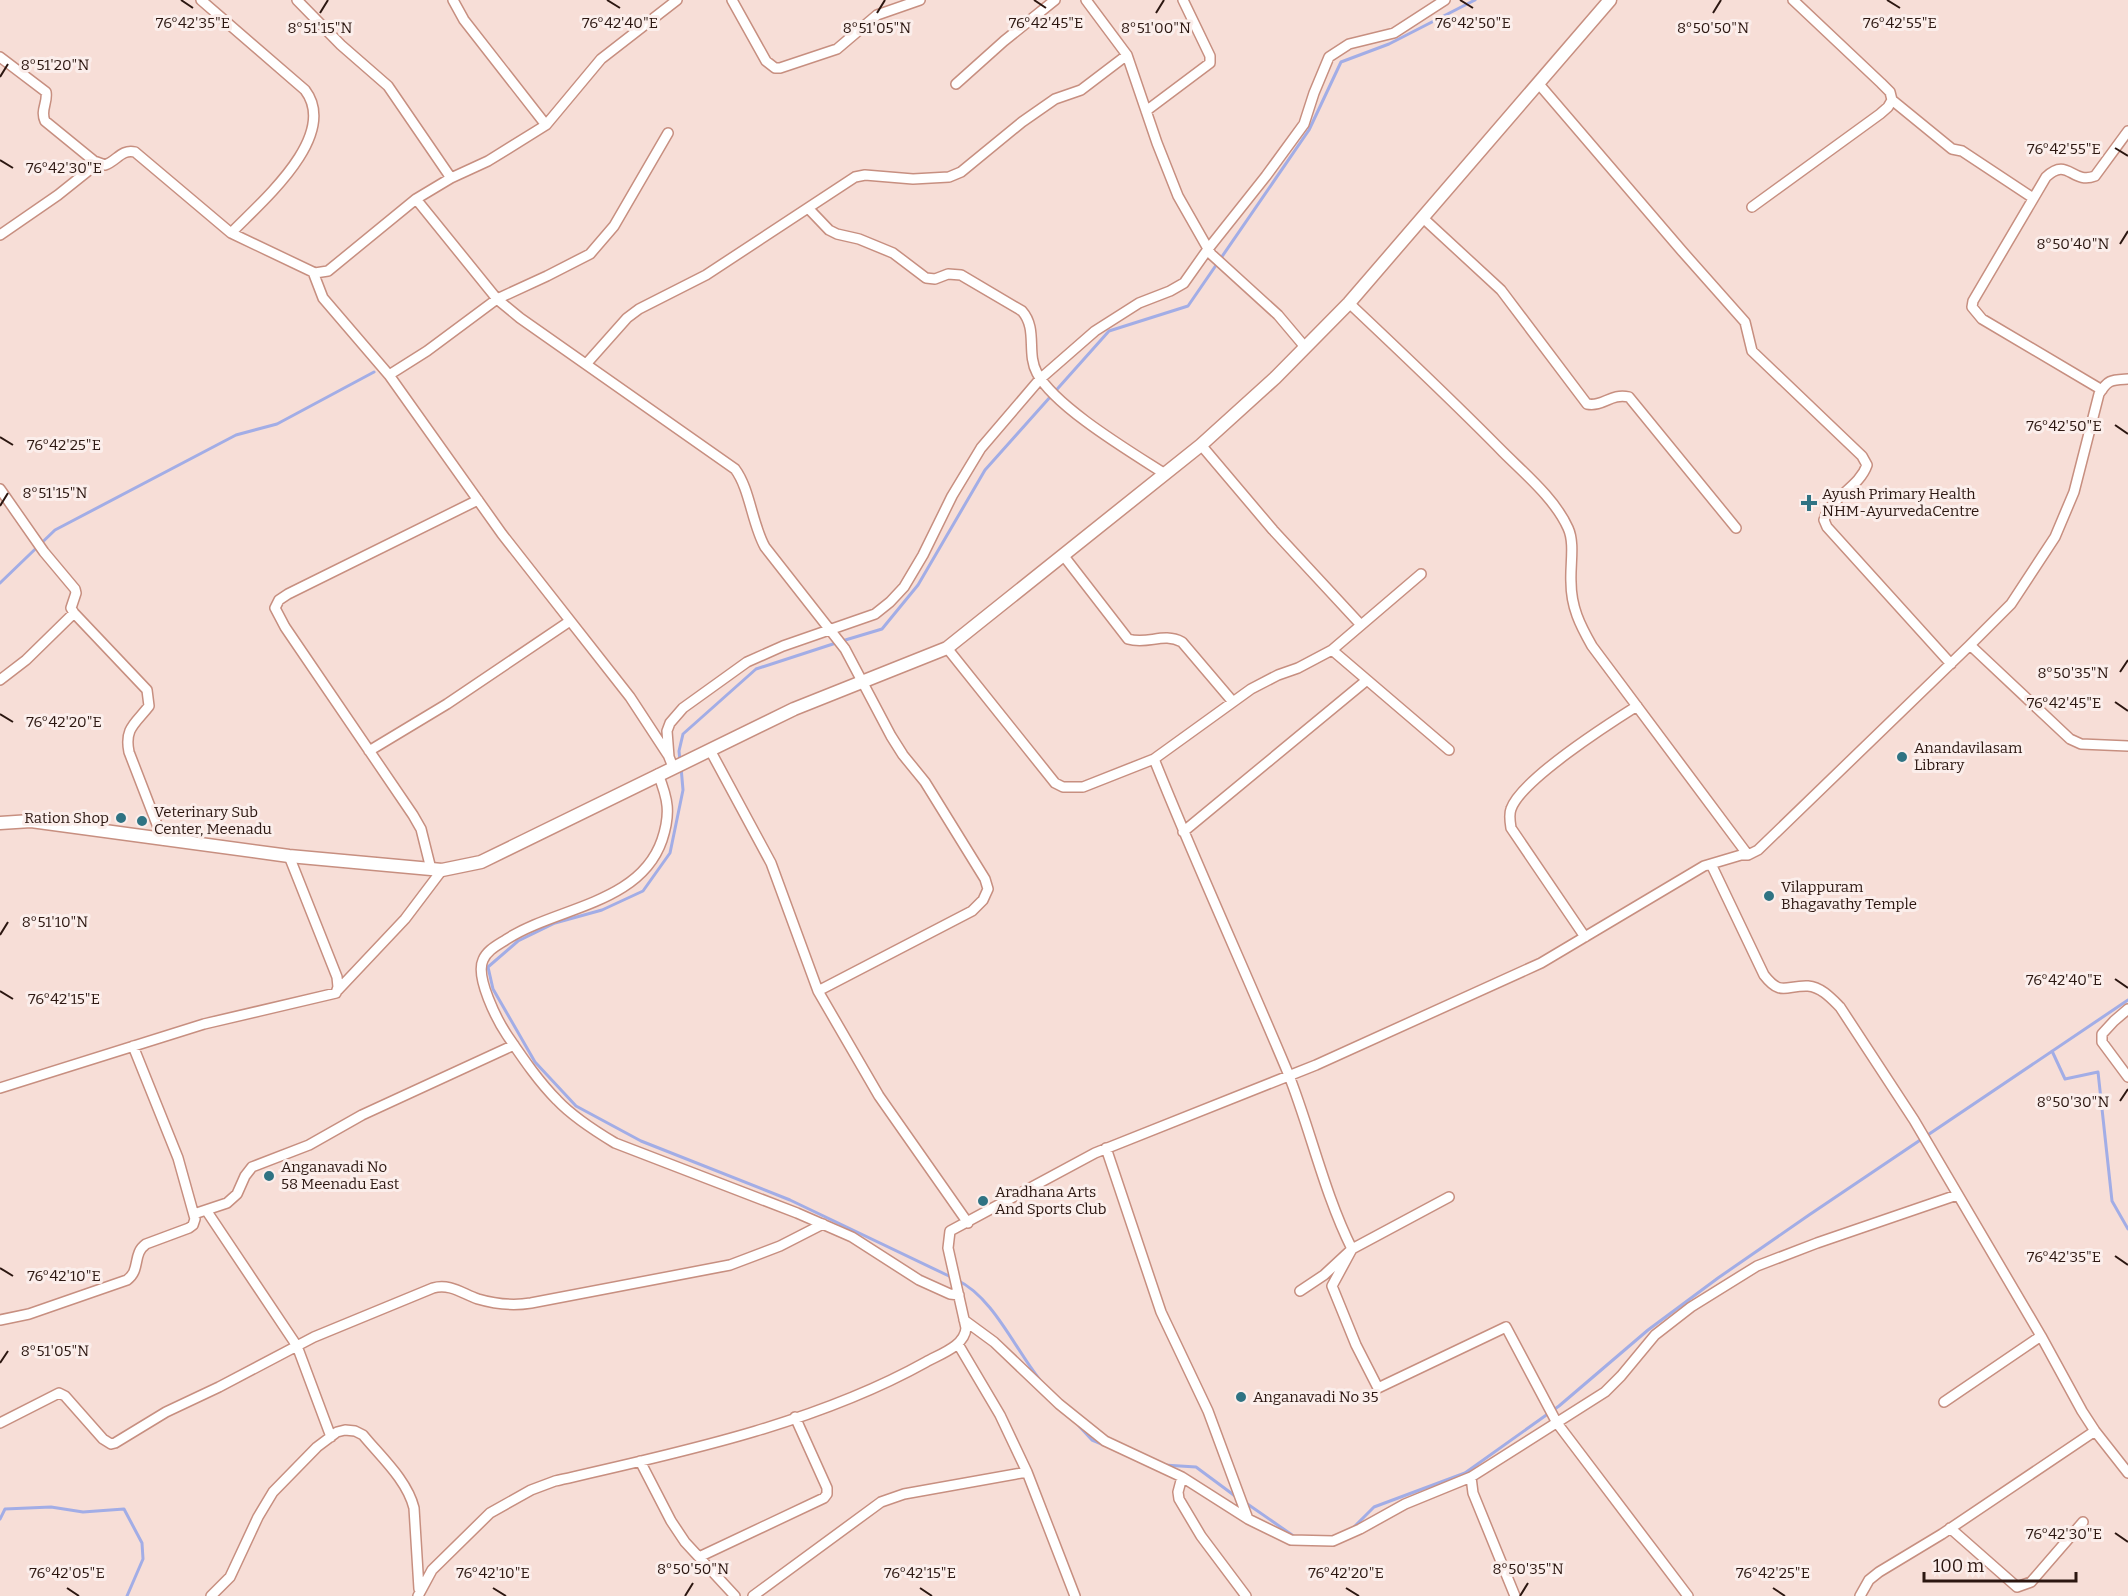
<svg xmlns="http://www.w3.org/2000/svg" width="2128" height="1596" font-family="Bitter,serif">
<rect width="100%" height="100%" fill="#f7ded7"/>
<g fill="none" stroke-linecap="round" stroke-linejoin="round">
<path stroke="#a2ade6" stroke-width="3" d="M0 583 55 530 236 435 277 424 374 372
M842 641 882 629 918 585 985 470 1109 331 1188 306 1309 130 1341 62 1389 44 1475 0
M680 761 679 751 683 734 756 669 836 643
M681 767 683 790 670 853 643 891 602 910 555 923 518 941 488 967 493 989 535 1062 576 1106 641 1141 790 1200 951 1277
M2052 1051 2065 1079 2098 1072 2112 1201 2128 1229
M957 1280C993 1297 1015 1349 1040 1380
M1079 1426 1092 1440 1104 1445
M1164 1465 1196 1467 1235 1496
M1246 1503 1295 1537
M0 1519 5 1509 51 1507 83 1512 124 1509 142 1543 143 1559 127 1596
M1352 1529 1374 1507 1465 1473 1559 1406 1648 1330 1718 1278 1809 1215 2128 1000"/>
<g stroke="#c78f80" stroke-width="12">
<path id="minor" d="M201 0 305 90C340 136 261 202 231 233
M297 0 341 45 388 86 451 178
M453 0 464 20 546 125 601 59 677 0
M732 0 766 61 775 68H780L837 49 877 15 920 0
M1086 0 1127 55 1157 143 1178 196 1211 254 1278 315 1305 347
M0 57 46 92C48 103 40 110 45 121L94 161 105 165C117 161 121 149 135 152L231 233 315 273 328 271 416 199 451 178 488 161 546 125
M1538 83 1682 251 1745 322 1752 351 1862 456 1867 465C1859 488 1830 497 1824 520L1827 527 1951 664
M956 84 1004 41 1055 0
M1892 100 1952 149 1962 151 2033 198
M1146 111 1210 63V56L1183 0
M416 199 497 299 520 318 735 469C750 489 752 524 765 547L845 649 891 736 903 755 925 782 985 879 988 889 983 900 972 911 818 991
M1752 207 1880 114 1888 107 1892 100 1890 92 1881 83 1793 0
M808 208 829 230 837 234 859 239 893 253 926 278 935 279 948 274 961 275 1022 311C1038 329 1026 353 1037 373 1055 407 1131 452 1165 474
M1423 218 1501 290 1587 404C1604 407 1610 393 1629 397L1736 528
M0 235 58 195 98 163
M313 272 323 298 389 375 502 534 630 697 668 755
M1349 303C1401 352 1453 401 1503 452 1525 474 1555 499 1568 528 1575 543 1570 565 1571 582 1571 607 1580 625 1592 646L1748 855
M587 363 627 318 639 309 706 275 855 177 865 175 913 179 949 177 961 172 1022 122 1055 99 1081 90 1127 55
M389 375 427 351 497 299 547 276 590 254 614 226 668 133
M2128 379C2112 380 2108 379 2099 394L2074 492 2055 537 2011 604 1970 645 2070 739 2081 744 2128 746
M2102 390 1982 319 1972 307 1973 301 2046 177C2068 156 2072 185 2095 176L2128 131
M1201 445 1273 530 1361 625
M0 489 44 552 75 589 76 593 71 608 74 613 147 690 149 706C136 723 124 728 129 752L163 840
M1063 555 1128 639C1148 645 1163 632 1182 642L1233 702
M947 648 1055 783 1063 787H1083L1154 759 1251 689 1278 675 1298 668 1332 650 1421 574
M1332 650 1449 750
M0 680 26 660 74 613
M710 750 771 863 818 991 879 1096 968 1223
M369 751 447 704 570 621
M1154 759C1196 864 1244 968 1288 1073 1311 1131 1324 1193 1352 1249L1332 1286 1356 1345 1378 1388 1506 1327 1557 1423 1688 1596
M673 767 669 757 667 731 670 723 683 708 747 662 783 646 875 614 890 602 904 587 923 555 952 496 981 448 1040 379 1095 331 1139 303 1170 291 1184 283 1208 249 1266 176 1304 124 1314 93 1329 57 1349 44 1394 33 1445 0
M658 774C668 799 671 813 662 840 640 904 557 907 507 939 498 945 487 950 483 960 475 977 497 1020 507 1035 522 1057 538 1081 557 1100 573 1117 595 1131 615 1143L797 1213 852 1237 919 1280 950 1294 959 1295
M1183 832 1367 680
M1711 864 1764 975C1781 997 1786 985 1808 986 1821 987 1831 998 1840 1007L1914 1120 2041 1336 2082 1411 2095 1431 2128 1473
M431 869 421 829 413 815 285 627 275 608 279 600 288 594 478 500
M1585 937 1511 828C1510 822 1509 814 1511 809 1521 780 1610 723 1637 706
M338 990 405 919 442 870
M2128 1009 2114 1021 2102 1034V1042L2128 1077
M0 1088 204 1024 336 993 338 987 337 977 289 856
M1106 1148 1161 1312 1208 1411 1248 1519
M206 1210 297 1346 331 1437
M194 1214 227 1203 237 1194 245 1176 252 1167 309 1145 362 1115 514 1045
M1300 1291 1324 1275 1352 1249 1449 1197
M0 1320 29 1314 127 1280C141 1270 132 1254 146 1244L189 1228 193 1225 195 1219 178 1158 133 1046
M964 1320 994 1342 1059 1404 1105 1441 1182 1477 1248 1519 1291 1540 1333 1541 1360 1529 1405 1504 1471 1477
M958 1344 1000 1415 1027 1472 1075 1596
M1944 1402 2041 1336
M0 1423 59 1393 65 1396 103 1439 111 1444 115 1443 166 1412 219 1387 314 1337 433 1288C450 1283 463 1294 478 1299 495 1304 513 1306 531 1303L730 1265 780 1246 823 1224
M640 1461 671 1521 685 1542 735 1596
M1182 1477 1178 1492 1179 1499 1201 1536 1246 1596
M1950 1528 2017 1587 2031 1582 2083 1522
M699 1557 824 1498 827 1494V1488L795 1417
M211 1596 230 1577 258 1517 273 1492 317 1447 337 1432 345 1430 355 1431 363 1435C381 1457 407 1480 414 1508L419 1589
M418 1596 432 1570 490 1513 531 1490 555 1481C678 1453 815 1424 926 1362 940 1354 965 1346 966 1328L948 1248 950 1231 1095 1153 1316 1065 1541 963 1704 866 1741 855H1748L1758 850 1970 645
M753 1596 881 1502 904 1494 1027 1472
M1515 1596 1473 1493 1471 1477 1605 1392 1621 1376 1655 1335 1691 1307 1757 1266 1817 1243 1957 1195
M1860 1596 1869 1580 1879 1572 1942 1534 2095 1431"/>
</g>
<g stroke="#c78f80" stroke-width="15">
<path id="tertiary" d="M0 823 31 821 289 856 442 870 481 862 794 709 947 648 1201 445 1275 378 1349 303 1610 0"/>
</g>
<use href="#minor" stroke="#fff" stroke-width="9"/>
<use href="#tertiary" stroke="#fff" stroke-width="12"/>
</g>
<path fill="none" stroke="#2c1711" stroke-width="2" d="M181 0 193 8M607 0 620 8M1034 0 1046 8M1460 0 1473 8M1887 0 1900 8M320 13 328 0M877 13 885 0M1156 13 1164 0M1713 13 1721 0M0 77 8 64M2115 148 2128 156M0 160 13 168M2120 244 2128 231M2115 425 2128 434M0 437 13 445M0 506 8 493M2120 672 2128 660M2115 702 2128 711M0 714 13 722M0 935 8 922M2115 979 2128 988M0 991 13 999M2120 1101 2128 1089M2115 1256 2128 1265M0 1268 13 1276M0 1363 8 1351M2115 1533 2128 1542M67 1588 79 1596M493 1588 506 1596M920 1588 932 1596M1346 1588 1359 1596M1773 1588 1785 1596M685 1596 693 1583M1520 1596 1528 1583"/>
<g fill="#2f7383" stroke="#fbeeeb" stroke-width="2">
<path d="M1806 494h6v6h6v6h-6v6h-6v-6h-6v-6h6z"/>
<circle cx="1902" cy="757" r="6"/>
<circle cx="121" cy="818" r="6"/>
<circle cx="142" cy="821" r="6"/>
<circle cx="1769" cy="896" r="6"/>
<circle cx="269" cy="1176" r="6"/>
<circle cx="983" cy="1201" r="6"/>
<circle cx="1241" cy="1397" r="6"/>
</g>
<g text-anchor="middle" stroke-width="6" stroke-linejoin="round" paint-order="stroke">
<g font-size="15" fill="#2c1711" stroke="#fbeeeb" text-anchor="start">
<text x="1822" y="499">Ayush Primary Health<tspan x="1822" dy="17">NHM-AyurvedaCentre</tspan></text>
<text x="1914" y="753">Anandavilasam<tspan x="1914" dy="17">Library</tspan></text>
<text x="154" y="817">Veterinary Sub<tspan x="154" dy="17">Center, Meenadu</tspan></text>
<text x="109" y="823" text-anchor="end">Ration Shop</text>
<text x="1781" y="892">Vilappuram<tspan x="1781" dy="17">Bhagavathy Temple</tspan></text>
<text x="281" y="1172">Anganavadi No<tspan x="281" dy="17">58 Meenadu East</tspan></text>
<text x="995" y="1197">Aradhana Arts<tspan x="995" dy="17">And Sports Club</tspan></text>
<text x="1253" y="1402">Anganavadi No 35</text>
</g>
</g>
<g font-size="15" text-anchor="middle" fill="#2c1711" stroke="#fbeeeb" stroke-width="6" stroke-linejoin="round" paint-order="stroke">
<text x="1900" y="28">76°42'55"E</text>
<text x="1473" y="28">76°42'50"E</text>
<text x="193" y="28">76°42'35"E</text>
<text x="620" y="28">76°42'40"E</text>
<text x="1046" y="28">76°42'45"E</text>
<text x="320" y="33">8°51'15"N</text>
<text x="877" y="33">8°51'05"N</text>
<text x="1156" y="33">8°51'00"N</text>
<text x="1713" y="33">8°50'50"N</text>
<text x="55" y="70">8°51'20"N</text>
<text x="2064" y="154">76°42'55"E</text>
<text x="64" y="173">76°42'30"E</text>
<text x="2073" y="249">8°50'40"N</text>
<text x="2064" y="431">76°42'50"E</text>
<text x="64" y="450">76°42'25"E</text>
<text x="55" y="498">8°51'15"N</text>
<text x="2073" y="678">8°50'35"N</text>
<text x="2064" y="708">76°42'45"E</text>
<text x="64" y="727">76°42'20"E</text>
<text x="55" y="927">8°51'10"N</text>
<text x="2064" y="985">76°42'40"E</text>
<text x="64" y="1004">76°42'15"E</text>
<text x="2073" y="1107">8°50'30"N</text>
<text x="2064" y="1262">76°42'35"E</text>
<text x="64" y="1281">76°42'10"E</text>
<text x="55" y="1356">8°51'05"N</text>
<text x="2064" y="1539">76°42'30"E</text>
<text x="693" y="1574">8°50'50"N</text>
<text x="1528" y="1574">8°50'35"N</text>
<text x="67" y="1578">76°42'05"E</text>
<text x="493" y="1578">76°42'10"E</text>
<text x="920" y="1578">76°42'15"E</text>
<text x="1346" y="1578">76°42'20"E</text>
<text x="1773" y="1578">76°42'25"E</text>
</g>
<path d="M1924 1572v9h152v-9" fill="none" stroke="#2c1711" stroke-width="3"/>
<text x="1933" y="1572" font-size="18" fill="#2c1711" stroke="#fbeeeb" stroke-width="4.5" paint-order="stroke">100 m</text>
</svg>
